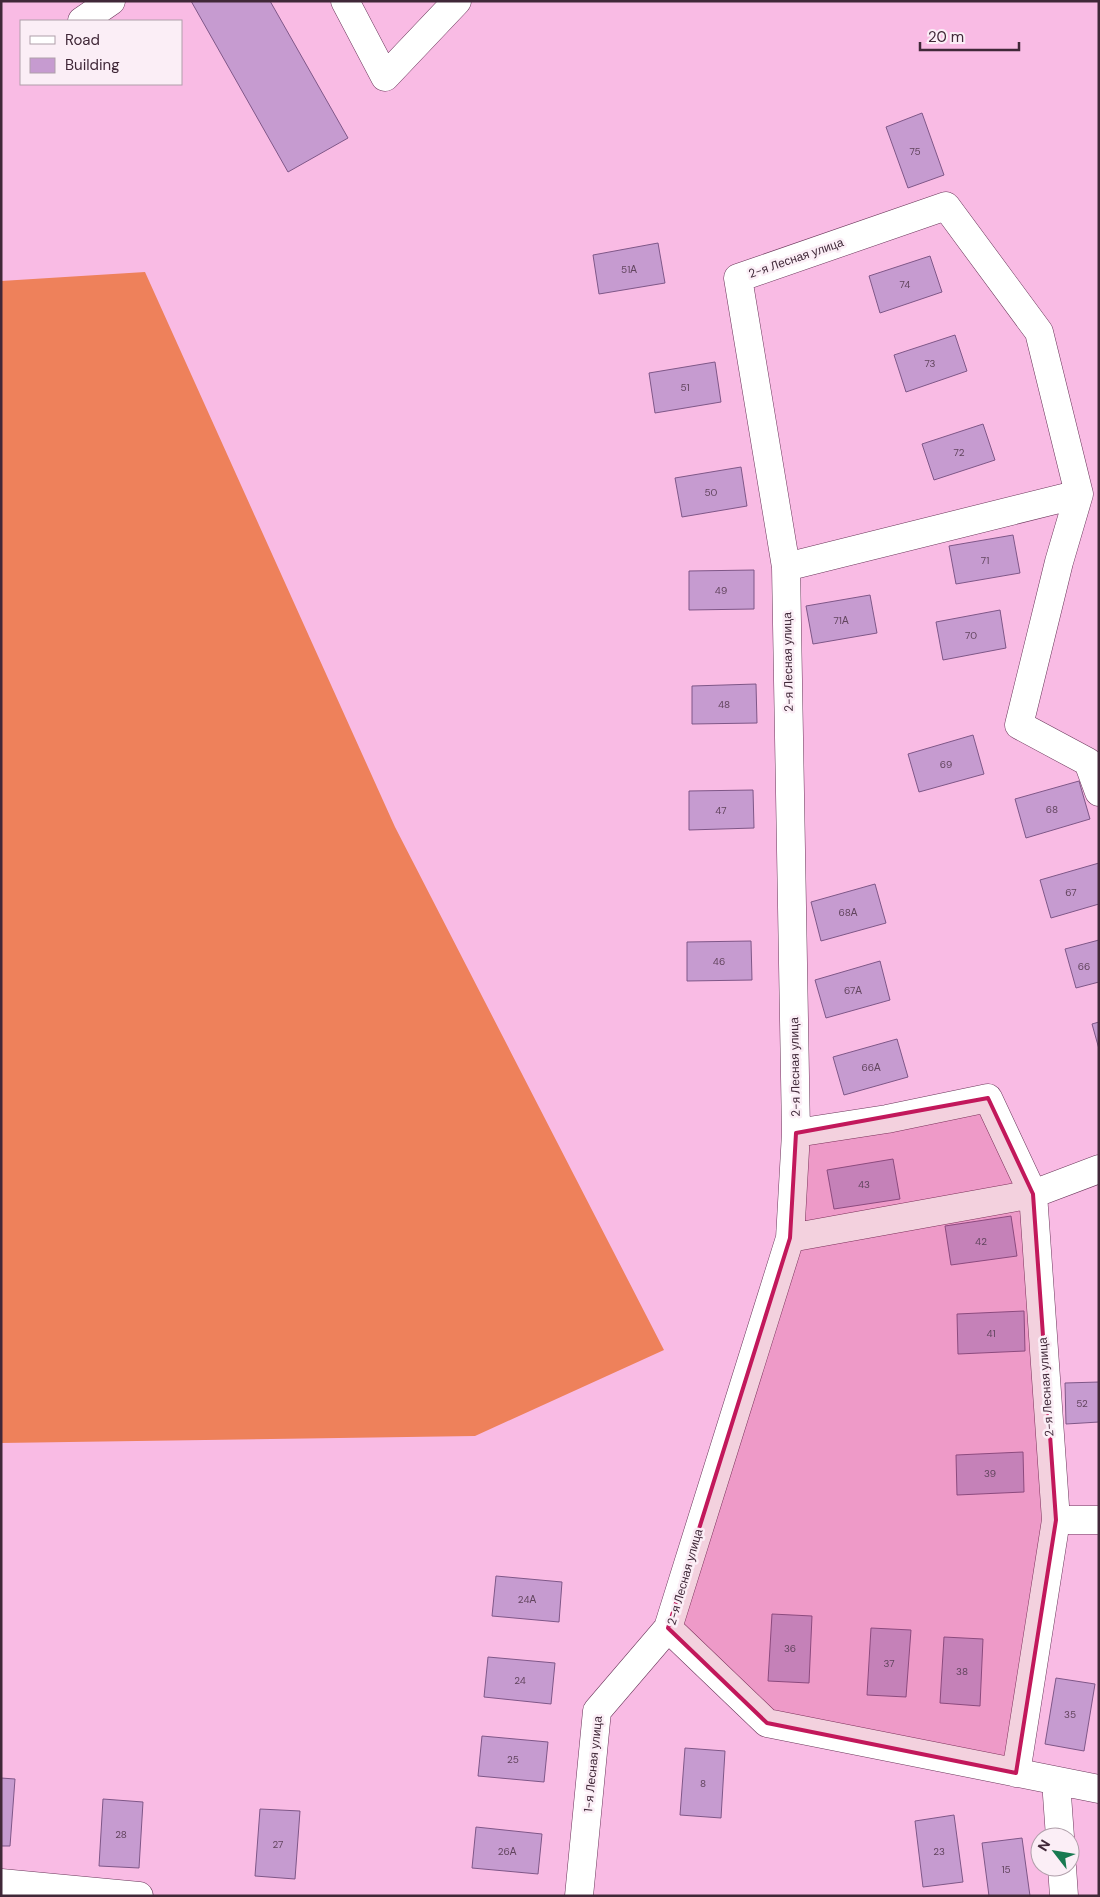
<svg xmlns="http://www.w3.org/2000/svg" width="1100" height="1897" font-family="'DM Sans',sans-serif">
<rect width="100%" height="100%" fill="#f9bbe4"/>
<path fill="#ee815b" d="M145 272 395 827 664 1350 475 1436 1 1443V281Z"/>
<path fill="#c69bd0" stroke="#7f5788" d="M191 1H270L348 138 288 172Z
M922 113 944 175 908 188 886 127Z
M658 243 665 283 599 294 593 255Z
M930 256 942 292 880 313 869 276Z
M955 335 967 371 906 392 894 355Z
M715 362 721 402 655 413 649 373Z
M983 424 995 460 934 480 922 444Z
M741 467 747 506 682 517 675 478Z
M1013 535 1020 573 956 584 949 546Z
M754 570V609L689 610V571Z
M870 595 877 633 813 644 806 606Z
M1000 610 1006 648 943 660 936 622Z
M756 684 757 723 692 724V686Z
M973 735 984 774 919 792 908 754Z
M1079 781 1090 819 1026 838 1015 799Z
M753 790 754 828 689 830V791Z
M1099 863V904L1051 918 1040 880Z
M875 884 886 923 821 941 811 902Z
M1099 940V982L1076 988 1065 949Z
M751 941 752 980 687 981V942Z
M880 961 890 1000 826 1018 815 980Z
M1099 1022V1049L1092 1024Z
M897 1039 908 1077 844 1095 833 1057Z
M893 1159 900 1199 834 1209 827 1170Z
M1011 1216 1017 1256 951 1265 945 1226Z
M1024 1311 1025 1351 958 1354 957 1314Z
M1099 1382V1422L1066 1424 1065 1383Z
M1023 1452 1024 1492 957 1495 956 1455Z
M496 1576 562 1582 559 1622 492 1616Z
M772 1614 812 1616 809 1683 768 1681Z
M871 1628 911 1630 906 1697 867 1695Z
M944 1637 983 1639 980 1706 940 1703Z
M488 1657 555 1663 551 1704 484 1697Z
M1056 1678 1095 1684 1084 1751 1045 1744Z
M482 1736 548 1742 544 1782 478 1776Z
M685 1748 725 1751 721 1818 680 1815Z
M1 1778 15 1779 10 1846H1Z
M103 1799 143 1802 139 1868 99 1866Z
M260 1809 300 1811 295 1879 255 1876Z
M954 1815 963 1882 923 1887 915 1821Z
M476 1827 542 1834 538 1874 472 1868Z
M1022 1838 1030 1896H989L982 1843Z"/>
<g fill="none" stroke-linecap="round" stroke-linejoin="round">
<g stroke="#6b375b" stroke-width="29">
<path id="minor" d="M345 1 385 77 457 1
M82 21 111 1
M786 567 1079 494
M1099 792 1088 762 1019 725 1059 562 1079 494 1039 332 946 206 738 278 786 567 796 1133 790 1238 668 1628 767 1723 1099 1789
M796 1133 887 1119 988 1098 1033 1194 1056 1520 1016 1773
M790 1238 1033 1194 1099 1169
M1056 1520H1099
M1056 1781 1060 1837
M1062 1867 1064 1896
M1 1883 139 1896
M579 1896 597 1711 668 1628"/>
</g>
<use href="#minor" stroke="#fff" stroke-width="28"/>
</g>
<path fill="#c2185b" fill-opacity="0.2" stroke="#c2185b" stroke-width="4" stroke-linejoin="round" d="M988 1098 1033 1194 1056 1520 1016 1773 767 1723 668 1628 790 1238 796 1133Z"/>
<g text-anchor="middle" stroke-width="5" stroke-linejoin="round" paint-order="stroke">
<g font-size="10" fill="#62455e">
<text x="915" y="155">75</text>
<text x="629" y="273">51А</text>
<text x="905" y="288">74</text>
<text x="930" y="367">73</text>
<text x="685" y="391">51</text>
<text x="959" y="456">72</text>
<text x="711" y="496">50</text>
<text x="985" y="564">71</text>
<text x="721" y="594">49</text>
<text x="841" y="624">71А</text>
<text x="971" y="639">70</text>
<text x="724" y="708">48</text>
<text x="946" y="768">69</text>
<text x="1052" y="813">68</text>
<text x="721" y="814">47</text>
<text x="1071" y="896">67</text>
<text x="848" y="916">68А</text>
<text x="719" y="965">46</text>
<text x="1084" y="970">66</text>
<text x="853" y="994">67А</text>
<text x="871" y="1071">66А</text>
<text x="864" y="1188">43</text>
<text x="981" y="1245">42</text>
<text x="991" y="1337">41</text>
<text x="1082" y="1407">52</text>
<text x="990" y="1477">39</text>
<text x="527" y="1603">24А</text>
<text x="790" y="1652">36</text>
<text x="889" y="1667">37</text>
<text x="962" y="1675">38</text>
<text x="520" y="1684">24</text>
<text x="1070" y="1718">35</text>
<text x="513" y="1763">25</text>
<text x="703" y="1787">8</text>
<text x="121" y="1838">28</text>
<text x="278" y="1848">27</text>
<text x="507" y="1855">26А</text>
<text x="939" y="1855">23</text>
<text x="1006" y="1873">15</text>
</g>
<g font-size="12" fill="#402838" stroke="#fbeef6">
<text transform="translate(796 258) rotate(-19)" y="4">2-я Лесная улица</text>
<text transform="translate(788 662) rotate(-91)" y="4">2-я Лесная улица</text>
<text transform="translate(795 1067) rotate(-91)" y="4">2-я Лесная улица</text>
<text transform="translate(1046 1387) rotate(-94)" y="4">2-я Лесная улица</text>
<text transform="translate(685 1577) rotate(-74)" y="4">2-я Лесная улица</text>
<text transform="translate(593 1764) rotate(-84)" y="4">1-я Лесная улица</text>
</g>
</g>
<rect width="1100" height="1897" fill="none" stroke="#402838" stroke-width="5"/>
<rect x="20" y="20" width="162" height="65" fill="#fbeef6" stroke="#b09faa"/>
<rect x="30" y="36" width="25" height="8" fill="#ffffff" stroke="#b09faa"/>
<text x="65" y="45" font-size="15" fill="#402838">Road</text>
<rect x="30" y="58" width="25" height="15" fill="#c69bd0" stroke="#b09faa"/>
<text x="65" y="70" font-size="15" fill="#402838">Building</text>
<g transform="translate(1055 1852) rotate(301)"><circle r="24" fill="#fbeef6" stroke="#b09faa"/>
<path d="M0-4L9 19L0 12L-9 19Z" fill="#187951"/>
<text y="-8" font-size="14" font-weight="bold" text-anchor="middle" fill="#402838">N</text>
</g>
<path d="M920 42v8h99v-8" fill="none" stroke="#402838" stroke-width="2.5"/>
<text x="928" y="42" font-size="15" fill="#402838" stroke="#fbeef6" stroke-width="4" paint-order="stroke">20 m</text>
</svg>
